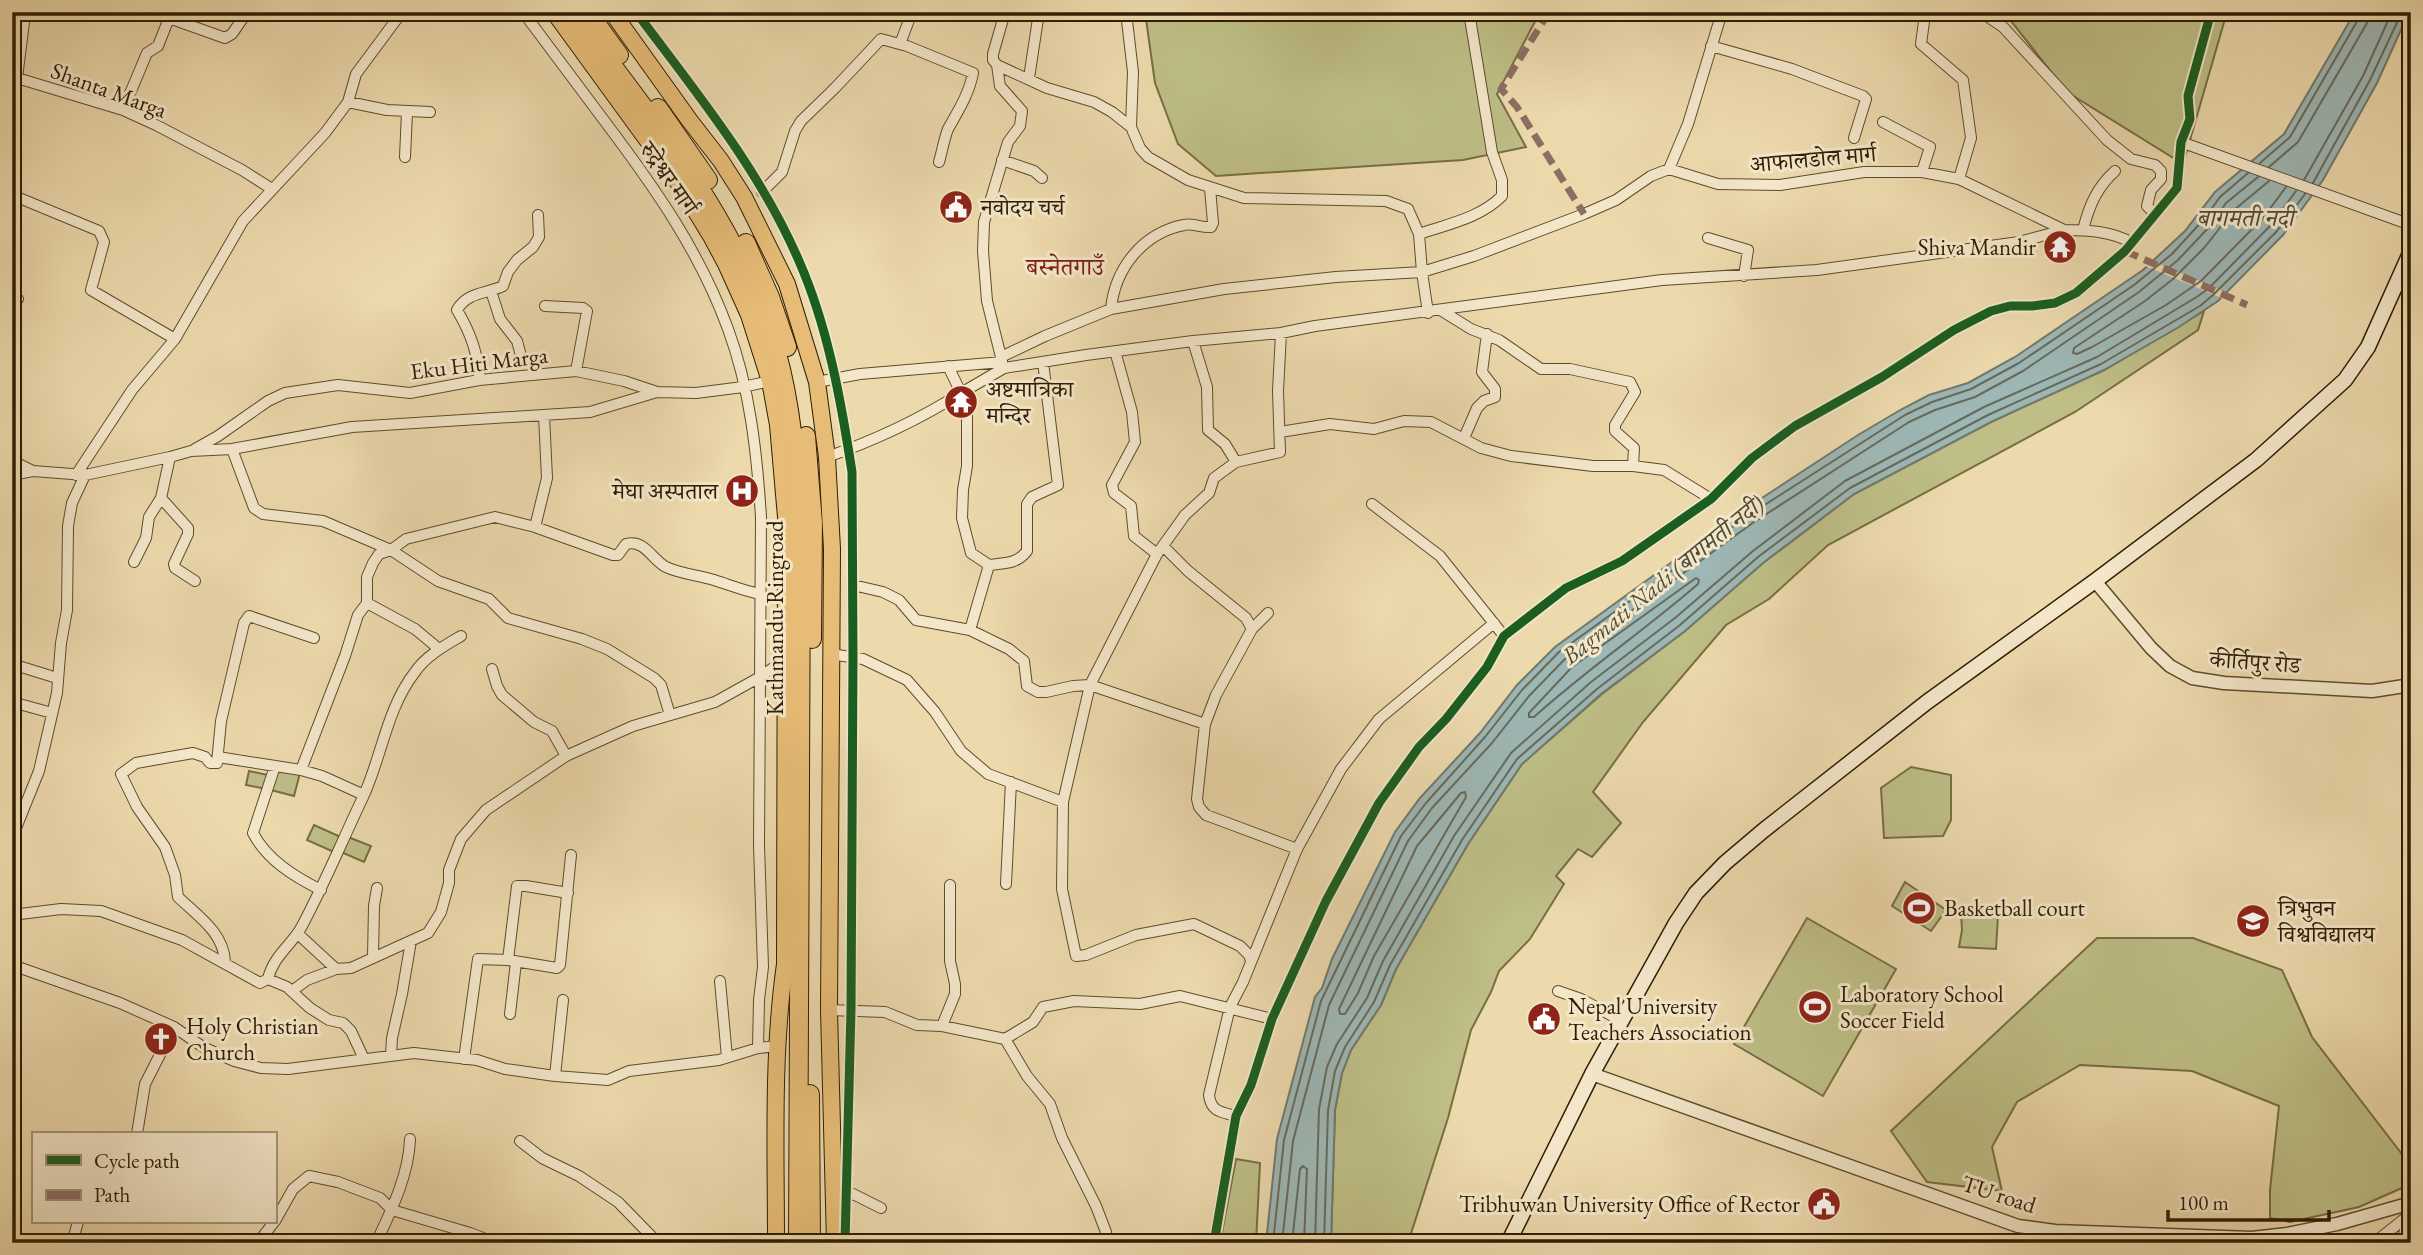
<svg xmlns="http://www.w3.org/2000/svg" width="2423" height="1255" font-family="'EB Garamond','Noto Serif Devanagari',serif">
<rect width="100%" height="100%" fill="#ecd9ac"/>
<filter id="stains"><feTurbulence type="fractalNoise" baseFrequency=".00286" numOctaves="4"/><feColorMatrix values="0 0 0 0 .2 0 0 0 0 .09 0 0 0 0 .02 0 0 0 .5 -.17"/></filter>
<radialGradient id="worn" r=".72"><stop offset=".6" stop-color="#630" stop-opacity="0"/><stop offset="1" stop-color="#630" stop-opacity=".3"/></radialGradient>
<path fill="#bebe86" stroke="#766e44" stroke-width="2" d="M1145 12H1540L1497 94 1526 147 1463 160 1216 176 1178 144 1155 83Z
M2004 12H2227L2183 164 2067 92Z
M2204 311 2198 330 2075 412 1828 545 1769 599 1726 625 1643 722 1593 792 1621 823 1592 857 1578 849 1556 876 1564 884 1530 939 1499 971 1491 992 1471 1030 1448 1118 1408 1243H1331L1335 1110 1342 1073 1351 1050 1381 1005 1396 969 1468 844 1522 764 1602 694 1685 631 1763 563 1854 494 1991 422 2104 370Z
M277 767 300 773 294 796 271 790Z
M1911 767 1951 775V820L1943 836 1884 838 1881 788Z
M249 771 268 775 266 789 246 785Z
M314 825 343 838 336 853 307 840Z
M348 837 371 846 364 862 341 852Z
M1905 882 1946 910 1931 931 1892 906Z
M1961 913 1998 916 1996 949 1959 947 1962 930Z
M1807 918 1896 969 1823 1096 1734 1044Z
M2097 938H2193L2282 970 2312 1037 2411 1166V1184L2359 1207 2290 1222 2270 1218V1190L2279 1106 2192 1071 2080 1065 2017 1102 1992 1147 2002 1191 1927 1182 1891 1131Z
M1236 1159 1260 1163 1256 1243H1220Z"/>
<path fill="#9db7b5" stroke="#71796d" stroke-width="2" d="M2355 12H2409L2377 83 2323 180 2283 235 2218 301 2179 327 2104 370 1991 422 1854 494 1763 563 1685 631 1601 694 1522 764 1468 844 1396 969 1381 1005 1351 1050 1342 1073 1335 1110 1331 1243H1266L1277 1139 1315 997 1322 988 1332 959 1395 832 1420 798 1480 733 1517 685 1555 647 1745 509 1858 435 1902 409 1929 395 1968 383 2015 357 2143 270 2185 231 2215 192 2284 134Z"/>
<path fill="#ecd9ac" d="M2150 260 2230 294 2224 299 2143 265Z"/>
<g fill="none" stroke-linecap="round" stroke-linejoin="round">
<path stroke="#666a5b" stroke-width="2" d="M2260 163 2290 137 2359 18 2360 12
M2269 167 2298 142 2367 23 2369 12
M2304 180 2363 76 2392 12
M2269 181 2234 210 2204 248 2173 279 2145 301 2074 348 2073 353 2077 354 2092 347 2166 305 2201 281 2263 218 2286 187
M2313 183 2370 80 2402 12
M1696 578 1699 580 1698 584C1645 630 1586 670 1534 717H1529V713L1572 667Z
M1465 792 1466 797 1374 956 1358 993 1345 1014H1340L1339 1009 1417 846 1461 793Z
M1273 1243 1284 1140 1321 1001 1401 836 1426 803 1485 737 1522 690 1559 652 1749 515 1905 415 1932 402 1971 389 2019 363 2134 285 2172 254 2204 219 2220 197 2248 173
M1282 1243 1293 1141 1329 1005 1408 841 1432 808 1492 743 1529 696 1565 659 1754 522 1909 422 1935 410 1975 397 2023 371 2139 292 2178 260 2211 225 2226 203 2258 177
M1292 1243 1300 1169 1303 1166 1307 1169 1304 1243
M1315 1243 1319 1109 1327 1067 1337 1044 1367 998 1383 961 1454 836 1511 753 1591 682 1675 618 1753 551 1845 481 1984 407 2097 357 2195 298 2208 289 2271 225 2296 191
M1324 1243 1328 1110 1335 1071 1345 1047 1374 1002 1390 965 1462 840 1517 759 1597 689 1680 625 1758 557 1850 488 1988 415 2101 364 2200 306 2213 295 2277 231 2305 194"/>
<g stroke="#5e4c2c" stroke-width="12">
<path id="minor" d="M27 12 24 22 17 78 123 110 156 125 242 170 272 189
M523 12C551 49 578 86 606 123 655 188 700 252 728 329 750 388 757 454 761 517L759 845 763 967 759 1000 758 1048
M636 12C695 91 760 170 799 261 828 327 841 401 852 472L853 657 851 1009 845 1243
M1005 12 993 54V60L997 65 1047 88 1094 102 1112 112 1131 127
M1871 12 1925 14 1938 12
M1981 12 2003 27 2107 140 2131 159 2155 165 2161 171V179L2151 190 2147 206 2155 214
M1925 14 1921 44 1963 80 1971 138 1959 179
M900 44 912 12
M1711 46 1792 69 1863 96 1866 99 1854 138
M997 65 1000 86 1022 111 1020 126 1008 142 984 222 983 251 987 301 1002 361
M1029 78 1039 12
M12 98 17 78
M348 102 387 110 430 112
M123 110 147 53 158 46 169 18 225 38 232 34 247 12
M1883 122 1930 147 1922 172
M2181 142 2411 225
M405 157 407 112
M1002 160 1034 171 1042 178
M1669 169 1688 124 1722 12
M762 192 782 172 795 131 801 121 835 88 881 39 907 46 973 73C969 94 958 111 948 129 944 139 942 152 939 162
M12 195 99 231 104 242 91 290 175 339
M2083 230C2089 206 2097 187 2115 171
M1419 234C1448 224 1480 218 1502 196V180L1492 152 1469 12
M1708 238 1748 250 1744 276
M491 291 500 319 517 341 520 352
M12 297 18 299
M545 306 583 308 587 311 576 371
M1111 309C1115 268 1143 233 1184 225 1193 223 1202 228 1211 227L1213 223 1210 188
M1442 311 1471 329 1499 340 1541 369H1570L1630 382 1635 392 1615 425V431L1634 448 1633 466
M1428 313 1422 272 1474 256 1584 214 1616 200 1651 176 1669 169 1718 184 1780 185 1864 172H1922L1959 179 2064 230C2087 230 2112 231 2132 243
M1193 341 1207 387 1208 430 1225 444 1236 462
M1115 351 1132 412 1135 442 1112 485 1114 493 1131 506 1134 536 1157 554
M1001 357 1045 336 1111 309 1224 289 1336 277 1422 272 1419 234 1408 209 1386 201 1244 198 1188 180 1148 157 1140 148 1131 127 1133 72 1126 12
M479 380C479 356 469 330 457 310 467 292 486 294 503 286L508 272 517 260 533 247 539 237 538 215
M817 382 860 374 1002 362
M961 393 1004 368 1086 355 1193 341 1281 333 1315 326 1662 280 1817 270 2019 242 2064 230
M967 416V466L963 490 962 518 971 553 989 565
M1280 432 1330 424 1374 429 1404 421 1431 422 1481 448 1511 456 1593 466H1633L1664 470 1711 499
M1464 438 1477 408 1484 401 1495 397V389L1482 372 1487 334
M195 449 218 436 268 401 285 393 338 385 410 393 479 380 576 371 624 381 657 392 696 393 743 387 770 381
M232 449 254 508 263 514 323 521 391 550 379 554 373 563 367 577V603L358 615 345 656 301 770
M827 457C873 441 920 419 961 393L948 366
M12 461 33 471
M12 475 33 471 85 475 170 457 191 451 232 449 352 427 590 412 657 392
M76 475 132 390 175 339 243 221 325 133 348 102 356 74 402 12
M161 498 188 528V534L174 564 175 568 195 581
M1372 504 1440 556 1504 636
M535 527 547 478 544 415
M1164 547 1188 571 1246 618 1252 629
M134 562 146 538 149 517 161 498 170 457
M853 585 883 592 899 600 916 620 970 630 1009 649 1024 661 1027 686 1038 692H1046L1073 686 1090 685 1205 724
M367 603 415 629 439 649
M1268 613 1252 629 1216 695 1205 724 1197 799 1199 807 1206 815 1297 849
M970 630 989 565C1005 563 1017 564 1027 551V504L1032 497 1058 485 1043 362
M831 654 863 659 907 680 935 712 961 751 988 774 1063 802
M12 664 57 678
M492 669 497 686 502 695 534 722 552 731 566 756
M12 702 52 713
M670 715 661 685 654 678 607 649 582 639 508 618 489 599 438 581 391 550 406 539 495 517 535 527 613 555H618L626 544C645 539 652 560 666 567 681 574 698 575 714 580 730 585 744 591 760 594
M218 757 301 770 322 776 364 795
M275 766 253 833C267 860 295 877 321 890
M12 838 39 771 57 693 61 643 67 610 68 526 72 503 85 475
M1006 884 1011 782
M12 915 61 909 101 911 182 940 260 983 268 979C273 956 292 945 302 926 325 883 343 839 364 795 382 755 387 708 415 672 426 656 444 646 461 636
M298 934 336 969
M373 957 374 906 377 888
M508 960 517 886H526L568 893
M1251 961 1249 955 1240 946 1194 924 1136 935 1086 955 1076 956 1062 889 1063 802 1090 685 1157 554 1185 515 1209 493 1214 478 1236 462 1280 452 1278 391 1281 333
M225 962C224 933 198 916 178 897L175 875 165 847 137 807 121 774 136 763 193 753 205 757 210 763H217L221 721 244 623 249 616 314 638
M12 965 120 1003 174 1027 203 1047 234 1061 261 1068 288 1069 414 1053 477 1060 505 1069 555 1076 608 1080 629 1071 719 1060 758 1048 778 1046
M268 979 287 987 310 1008 329 1020 343 1023 351 1031 364 1059
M720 981 727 1057
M292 991 307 980 336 969 351 968 428 933 441 912 449 883V870L461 839 486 810 566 756 633 726 715 702 760 677 786 659
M1558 991 1581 999 1622 1021
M829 1010 885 1012 917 1025 942 1026 1005 1039 1033 1022 1043 1007 1074 1001 1140 1004 1180 996 1272 1019
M510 1014 516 962
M942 1026 955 994V984L950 961V885
M1005 1039 1027 1076 1050 1104 1062 1138 1096 1206 1106 1232 1105 1243
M391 1055 392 1038 402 994 411 941
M464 1059 478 959 508 960 557 968 560 965 571 855
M555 1076 563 1000
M1236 1116C1221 1112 1211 1112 1209 1095L1230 1007 1243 982 1297 849 1341 769 1379 719 1494 623
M137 1134 145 1084 174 1027
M520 1141 542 1158 579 1176 618 1202 658 1243
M847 1191 881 1208
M275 1221 293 1189 309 1176 338 1182 380 1198 392 1210 470 1233 496 1243
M2042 1231 2061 1243
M1511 1236 1525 1243
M72 1243 78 1222
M258 1243 274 1222
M376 1243C391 1211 409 1175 410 1139
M1214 1243 1236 1116 1251 1085 1272 1019 1326 901 1379 803 1419 747 1446 719 1487 667 1504 636 1566 588 1622 561 1711 499 1752 458 1795 426 1882 377 1954 330 1991 311 2010 306H2032L2055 303 2076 293 2125 251 2177 188 2181 142 2190 119 2188 96 2211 12
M2374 1243 2408 1216
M2402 1243 2408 1217"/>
</g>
<g stroke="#5e4c2c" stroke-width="15">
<path id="tertiary" d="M2095 581 2151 648 2170 666 2192 678 2224 683 2372 691 2411 685
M1592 1074 2018 1226 2055 1231 2252 1238 2287 1234 2337 1224 2411 1203"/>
</g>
<g stroke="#2f1d01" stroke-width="17">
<path id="secondary" d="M1508 1243 1592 1074 1676 923 1696 893 1725 863 1764 830 1927 702 2095 581 2256 460 2345 380 2368 347 2411 251"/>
</g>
<g stroke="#2f1d01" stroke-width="18">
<path id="primary" d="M554 12 680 185 711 236 726 264 749 315 770 381 778 425 786 517 785 964C772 1056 776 1150 776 1243
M612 12 690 121 721 161 744 197 787 284 817 382 827 457 832 549 829 1010 835 1243"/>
</g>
<g stroke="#2f1d01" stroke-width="20">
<path id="trunk" d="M572 12C654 122 748 233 781 369 795 429 798 489 801 550L798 1243
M588 12 619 55
M658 108 708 180
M746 243 770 297 787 347
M806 436 813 523 812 639
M810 1094 811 1243"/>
</g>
<use href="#minor" stroke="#f3e6c9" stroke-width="10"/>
<use href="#tertiary" stroke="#f3e6c9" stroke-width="12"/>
<use href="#secondary" stroke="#f3e6c9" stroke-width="14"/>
<use href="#primary" stroke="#e6bc76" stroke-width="16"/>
<use href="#trunk" stroke="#e6bc76" stroke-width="18"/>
<path stroke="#8d6e63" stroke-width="7" stroke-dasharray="14 7" stroke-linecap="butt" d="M1549 12 1501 89 1517 107 1584 214
M2125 251 2247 305
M2408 1216 2411 1221"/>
<g stroke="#f3e6c9" stroke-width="13">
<path id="cycleway" d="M636 12C695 91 760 170 799 261 828 327 841 401 852 472L853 657 851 1009 845 1243
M1214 1243 1236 1116 1251 1085 1272 1019 1326 901 1379 803 1419 747 1446 719 1487 667 1504 636 1566 588 1622 561 1711 499 1752 458 1795 426 1882 377 1954 330 1991 311 2010 306H2032L2055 303 2076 293 2125 251 2177 188 2181 142 2190 119 2188 96 2211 12"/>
</g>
<use href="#cycleway" stroke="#1b5e20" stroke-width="9"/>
</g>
<defs>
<g id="civic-disc" transform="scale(1.75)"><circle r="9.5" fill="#8f2418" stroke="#f3e6c9"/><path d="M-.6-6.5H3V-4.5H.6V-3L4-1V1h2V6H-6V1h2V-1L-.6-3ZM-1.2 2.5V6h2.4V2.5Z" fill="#fff"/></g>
<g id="temple-disc" transform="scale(1.75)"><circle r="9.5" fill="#8f2418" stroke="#f3e6c9"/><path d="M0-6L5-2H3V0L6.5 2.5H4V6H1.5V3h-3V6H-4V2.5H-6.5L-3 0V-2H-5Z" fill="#fff"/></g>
<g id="hospital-disc" transform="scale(1.75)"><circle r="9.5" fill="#8f2418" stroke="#f3e6c9"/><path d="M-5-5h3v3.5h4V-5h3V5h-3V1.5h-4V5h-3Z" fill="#fff"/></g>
<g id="stadium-disc" transform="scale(1.75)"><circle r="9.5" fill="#8f2418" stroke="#f3e6c9"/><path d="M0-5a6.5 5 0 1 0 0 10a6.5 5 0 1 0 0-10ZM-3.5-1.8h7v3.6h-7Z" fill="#fff"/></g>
<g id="university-disc" transform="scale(1.75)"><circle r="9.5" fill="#8f2418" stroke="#f3e6c9"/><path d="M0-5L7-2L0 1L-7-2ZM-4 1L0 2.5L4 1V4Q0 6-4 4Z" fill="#fff"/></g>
<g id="church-disc" transform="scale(1.75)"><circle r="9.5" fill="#8f2418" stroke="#f3e6c9"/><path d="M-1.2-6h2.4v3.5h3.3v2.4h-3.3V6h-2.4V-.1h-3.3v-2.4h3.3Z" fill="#fff"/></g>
</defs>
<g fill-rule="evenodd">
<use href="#civic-disc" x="956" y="207"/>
<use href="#temple-disc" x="2060" y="247"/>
<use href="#temple-disc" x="961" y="402"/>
<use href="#hospital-disc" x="742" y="491"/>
<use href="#stadium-disc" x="1919" y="908"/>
<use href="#university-disc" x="2253" y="921"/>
<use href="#stadium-disc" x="1815" y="1007"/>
<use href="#civic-disc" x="1544" y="1019"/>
<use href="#church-disc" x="161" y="1039"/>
<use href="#civic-disc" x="1824" y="1204"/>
</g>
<g text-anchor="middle" stroke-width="6" stroke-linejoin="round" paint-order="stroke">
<g font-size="23" fill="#2f1d01" stroke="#f3e6c9">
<text transform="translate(109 90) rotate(20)" y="8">Shanta Marga</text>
<text transform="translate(1813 159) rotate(-5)" y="8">आफालडोल मार्ग</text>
<text transform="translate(669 178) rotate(55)" y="8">रुद्रेश्वर मार्ग</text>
<text transform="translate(479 363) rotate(-7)" y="8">Eku Hiti Marga</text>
<text transform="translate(775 618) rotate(-90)" y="8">Kathmandu Ringroad</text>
<text transform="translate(2255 662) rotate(4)" y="8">कीर्तिपुर रोड</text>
<text transform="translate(1999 1194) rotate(18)" y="8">TU road</text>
</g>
<g font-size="23" fill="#2f1d01" stroke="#f3e6c9" text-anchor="start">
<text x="981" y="215">नवोदय चर्च</text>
<text x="2036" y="255" text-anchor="end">Shiva Mandir</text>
<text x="986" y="397">अष्टमात्रिका<tspan x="986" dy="26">मन्दिर</tspan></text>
<text x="718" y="499" text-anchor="end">मेघा अस्पताल</text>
<text x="1944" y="916">Basketball court</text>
<text x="2278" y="916">त्रिभुवन<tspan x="2278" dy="26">विश्वविद्यालय</tspan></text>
<text x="1840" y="1002">Laboratory School<tspan x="1840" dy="26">Soccer Field</tspan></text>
<text x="1568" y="1014">Nepal University<tspan x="1568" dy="26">Teachers Association</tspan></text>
<text x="186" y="1034">Holy Christian<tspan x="186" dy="26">Church</tspan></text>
<text x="1800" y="1212" text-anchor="end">Tribhuwan University Office of Rector</text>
</g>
<g font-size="24" font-style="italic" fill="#504b37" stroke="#f3e6c9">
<text x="2245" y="226">बागमती नदी</text>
<text transform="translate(1663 580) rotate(-39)" y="8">Bagmati Nadi (बागमती नदी)</text>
</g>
<g font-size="24" fill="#7a1f14" stroke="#f3e6c9">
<text x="1065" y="275">बस्नेतगाउँ</text>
</g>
</g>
<rect width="2423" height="1255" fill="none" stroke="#ecd9ac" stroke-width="42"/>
<rect x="14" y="14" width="2395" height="1227" fill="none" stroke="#2f1d01" stroke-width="3.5"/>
<rect x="21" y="21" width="2381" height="1213" fill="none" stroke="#2f1d01" stroke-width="2"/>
<rect x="32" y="1132" width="245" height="91" fill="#f3e6c9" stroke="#a59679" stroke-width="2"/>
<rect x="46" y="1155" width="35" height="10" fill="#1b5e20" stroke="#a59679" stroke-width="2"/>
<text x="94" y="1168" font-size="21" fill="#2f1d01">Cycle path</text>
<rect x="46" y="1190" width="35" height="10" fill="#8d6e63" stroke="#a59679" stroke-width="2"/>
<text x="94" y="1202" font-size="21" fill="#2f1d01">Path</text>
<path d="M2168 1210v10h161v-10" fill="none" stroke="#2f1d01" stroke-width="3.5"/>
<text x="2178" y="1210" font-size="21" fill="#2f1d01" stroke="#f3e6c9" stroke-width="5" paint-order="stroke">100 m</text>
<rect width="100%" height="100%" filter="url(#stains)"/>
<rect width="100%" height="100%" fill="url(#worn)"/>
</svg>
